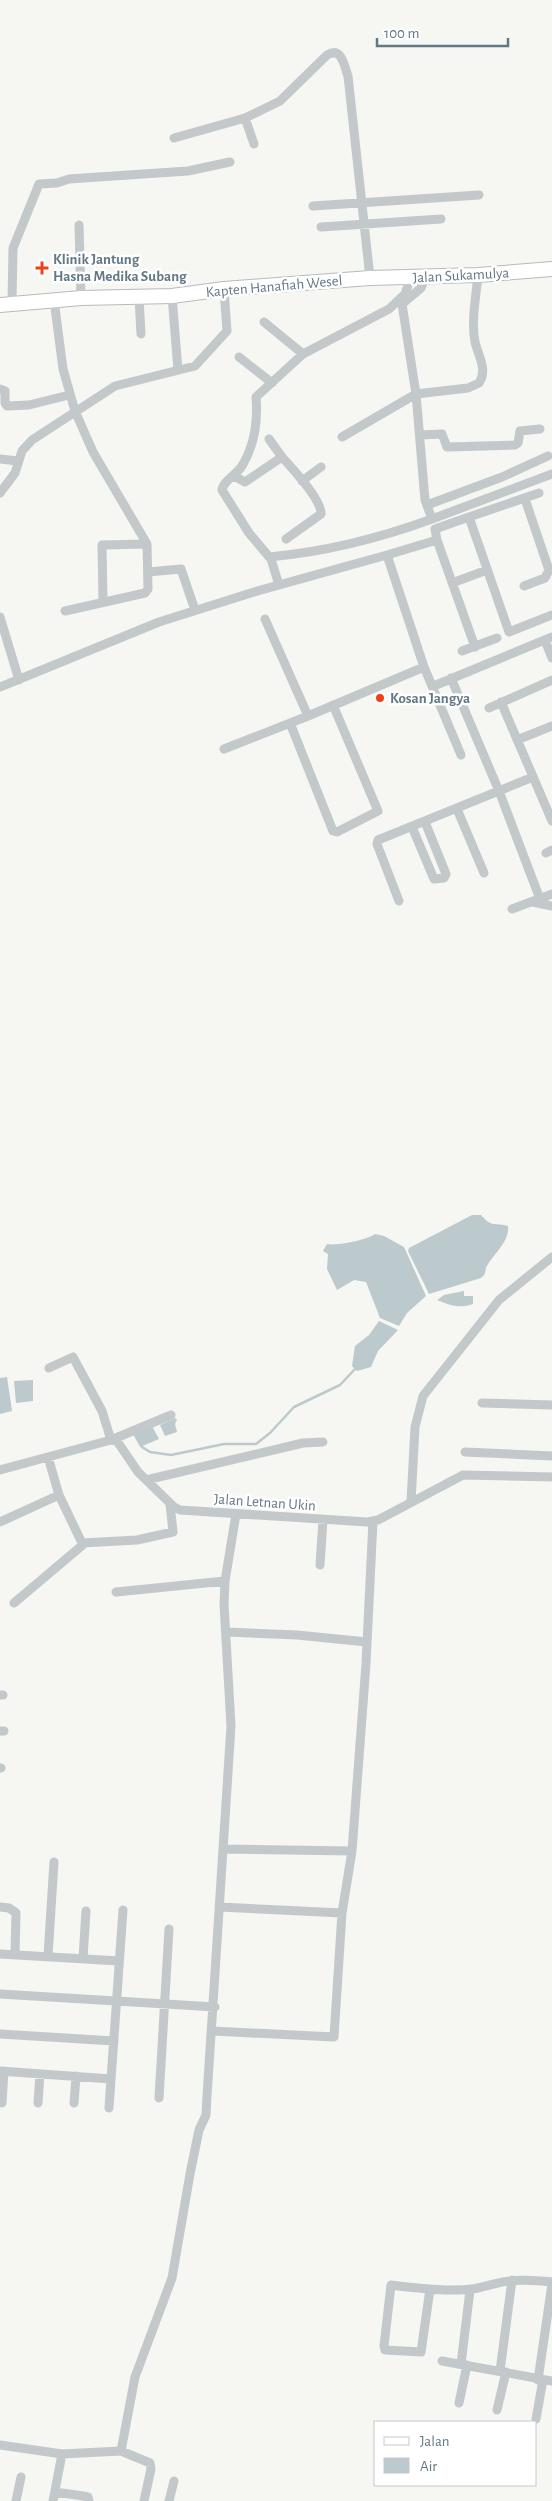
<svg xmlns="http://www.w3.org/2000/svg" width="552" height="2501" font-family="'Alegreya Sans',sans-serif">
<rect width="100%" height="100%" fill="#f6f6f2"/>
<path fill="#bcc9cd" d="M472 1215H481C492 1228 494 1222 508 1226 510 1242 492 1255 486 1268 485 1273 485 1275 481 1278L429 1294 408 1251 409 1248Z
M375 1234 384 1236 404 1247 426 1296 407 1313 399 1326 380 1318 366 1282 354 1280 337 1290 327 1269 328 1254 323 1251 327 1244C337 1246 367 1240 375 1234Z
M464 1291V1296H473V1304C459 1309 450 1305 437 1300L444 1295Z
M379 1321 398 1330 378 1351 371 1367 357 1371 352 1366 355 1346 369 1335Z
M7 1377 12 1411 0 1414V1378Z
M33 1380V1401L16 1403 14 1381Z
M175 1418 177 1420 175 1424 177 1432 165 1436 160 1425Z
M152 1426 159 1439 140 1447 132 1432Z"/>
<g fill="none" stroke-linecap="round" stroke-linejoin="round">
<path stroke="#bcc9cd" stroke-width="2.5" d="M142 1447 150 1452 171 1455 224 1444H256L270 1433 294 1407 340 1385 355 1369"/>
<g stroke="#b6bbbe" stroke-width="16">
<path id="primary" d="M0 305 81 298 172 296 224 289 370 278 478 275 552 269"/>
</g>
<path stroke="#c3c8ca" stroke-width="9" d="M245 118 254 144
M174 138 245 118 280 101 327 55C342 46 344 66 348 76L370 278
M313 206 479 195
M79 225 81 298
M321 227 441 219
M426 276 421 288 402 304 416 394 425 500 432 519 552 474
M172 296 178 370
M139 298 141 334
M54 300 63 369 75 411 93 452 147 544 148 589 145 593 65 611
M12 303 13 248 39 184 57 183 69 179 188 171 230 162
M264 322 303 354
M239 357 272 383
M0 389 5 391V403L7 406 29 405 69 395
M420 435 442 434 447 447 515 445 518 443 520 431 540 429
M342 437 416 394 468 388 479 383C488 370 478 355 475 342 471 321 476 297 478 275
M269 439 282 457
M0 459 18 461
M234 476 245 482 282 457C292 468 322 500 321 514L286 539
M302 481 321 467
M0 493 15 473 22 451 32 440 115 386 195 366 227 331 224 289
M427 505 502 477 548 456
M469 517 539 493
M437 540 435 529 469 517 509 632 552 615
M387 555 437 540 475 647
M269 557C324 552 380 538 432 519
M148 572 181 569 195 610
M452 583 487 570
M279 585 271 559 249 533 222 490C223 481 237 474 242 466 254 446 258 421 256 397L303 354 389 309 405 294 411 277
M524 586 545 578 549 570 525 499
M103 602 102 545 147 544
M0 617 19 680
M545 640 552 658
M462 651 497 638
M424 667 461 755
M451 678 499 791 540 899
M436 685 552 637
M0 687 159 622 254 592 387 555 424 667 308 716 265 619
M501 702 552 821
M489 708 552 680
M290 723 333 831 337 832 378 811 333 705
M517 740 552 726
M224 749 308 716
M457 809 484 873
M412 827 434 879 444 878 446 874 425 822
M546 853 552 850
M399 901 377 844 378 840 533 777
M533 902 552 906
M512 909 552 894
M49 1368 73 1357 102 1411 111 1440 171 1415
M482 1403 552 1405
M465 1452 552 1456
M48 1457 59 1495 82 1543 137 1540 173 1532 170 1504
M0 1470 111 1440 117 1441 138 1472 174 1507 180 1510 367 1522 378 1520 463 1475 552 1477
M146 1480 303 1443 323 1442
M411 1502 415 1427 423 1396 499 1300 552 1257
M0 1522 59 1495
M320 1565 323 1520
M116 1592 225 1581
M14 1603 85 1543
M227 1632 297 1635 367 1642
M0 1695H3
M0 1731H4
M0 1768H1
M224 1849 352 1851
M0 1907 9 1908 16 1913 15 1954
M219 1907 342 1913
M0 1954 119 1961
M48 1956 54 1862
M83 1958 86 1911
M0 1994 215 2007
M213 2031 334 2037 342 1913 352 1851 366 1664 373 1521
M0 2034 114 2041
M0 2071 111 2079
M159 2098 169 1929
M2 2103 4 2071
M38 2103 40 2074
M74 2103 76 2076
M109 2108 123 1910
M430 2289 421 2352 385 2350 384 2346 391 2285C414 2288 451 2292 472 2289 485 2287 497 2282 510 2281 523 2279 538 2281 552 2282
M442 2361 552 2381
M461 2364 470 2290
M500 2371 512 2280
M538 2380 552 2284
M459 2403 467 2365
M497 2410 506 2372
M536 2419 543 2380
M0 2445 62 2454 121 2451 135 2377 172 2278 190 2174 199 2130 206 2115 207 2096 231 1726 224 1604 225 1581 236 1514
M121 2451 150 2463 151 2469 144 2501
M55 2492 83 2496 88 2497 89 2501
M16 2501 21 2477
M53 2501 62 2454
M169 2501 174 2481"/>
<use href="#primary" stroke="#fff" stroke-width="14"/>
</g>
<g fill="#f04018" stroke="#fff" stroke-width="2">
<path d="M39.5 260.5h5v5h5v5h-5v5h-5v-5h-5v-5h5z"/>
<circle cx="380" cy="698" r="5"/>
</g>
<g text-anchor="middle" stroke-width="5" stroke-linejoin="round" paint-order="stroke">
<g font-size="15" font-weight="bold" fill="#637885" stroke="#fff" text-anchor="start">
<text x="53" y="264">Klinik Jantung<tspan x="53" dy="17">Hasna Medika Subang</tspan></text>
<text x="390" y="703">Kosan Jangya</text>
</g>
<g font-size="15" fill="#637885" stroke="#fff">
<text transform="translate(461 275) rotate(-3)" y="5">Jalan Sukamulya</text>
<text transform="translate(274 286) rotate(-5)" y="5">Kapten Hanafiah Wesel</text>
<text transform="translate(265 1502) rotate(4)" y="5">Jalan Letnan Ukin</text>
</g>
</g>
<rect x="374" y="2421" width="162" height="65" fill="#ffffff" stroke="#c1c9ce"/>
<rect x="384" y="2437" width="25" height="8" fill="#ffffff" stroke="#c1c9ce"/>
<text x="420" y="2446" font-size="15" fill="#637885">Jalan</text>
<rect x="384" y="2458" width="25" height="15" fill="#bcc9cd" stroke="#c1c9ce"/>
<text x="420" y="2471" font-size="15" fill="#637885">Air</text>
<path d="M377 38v8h131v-8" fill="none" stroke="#637885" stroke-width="2.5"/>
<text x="384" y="38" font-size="15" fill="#637885" stroke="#ffffff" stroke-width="4" paint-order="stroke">100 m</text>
</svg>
